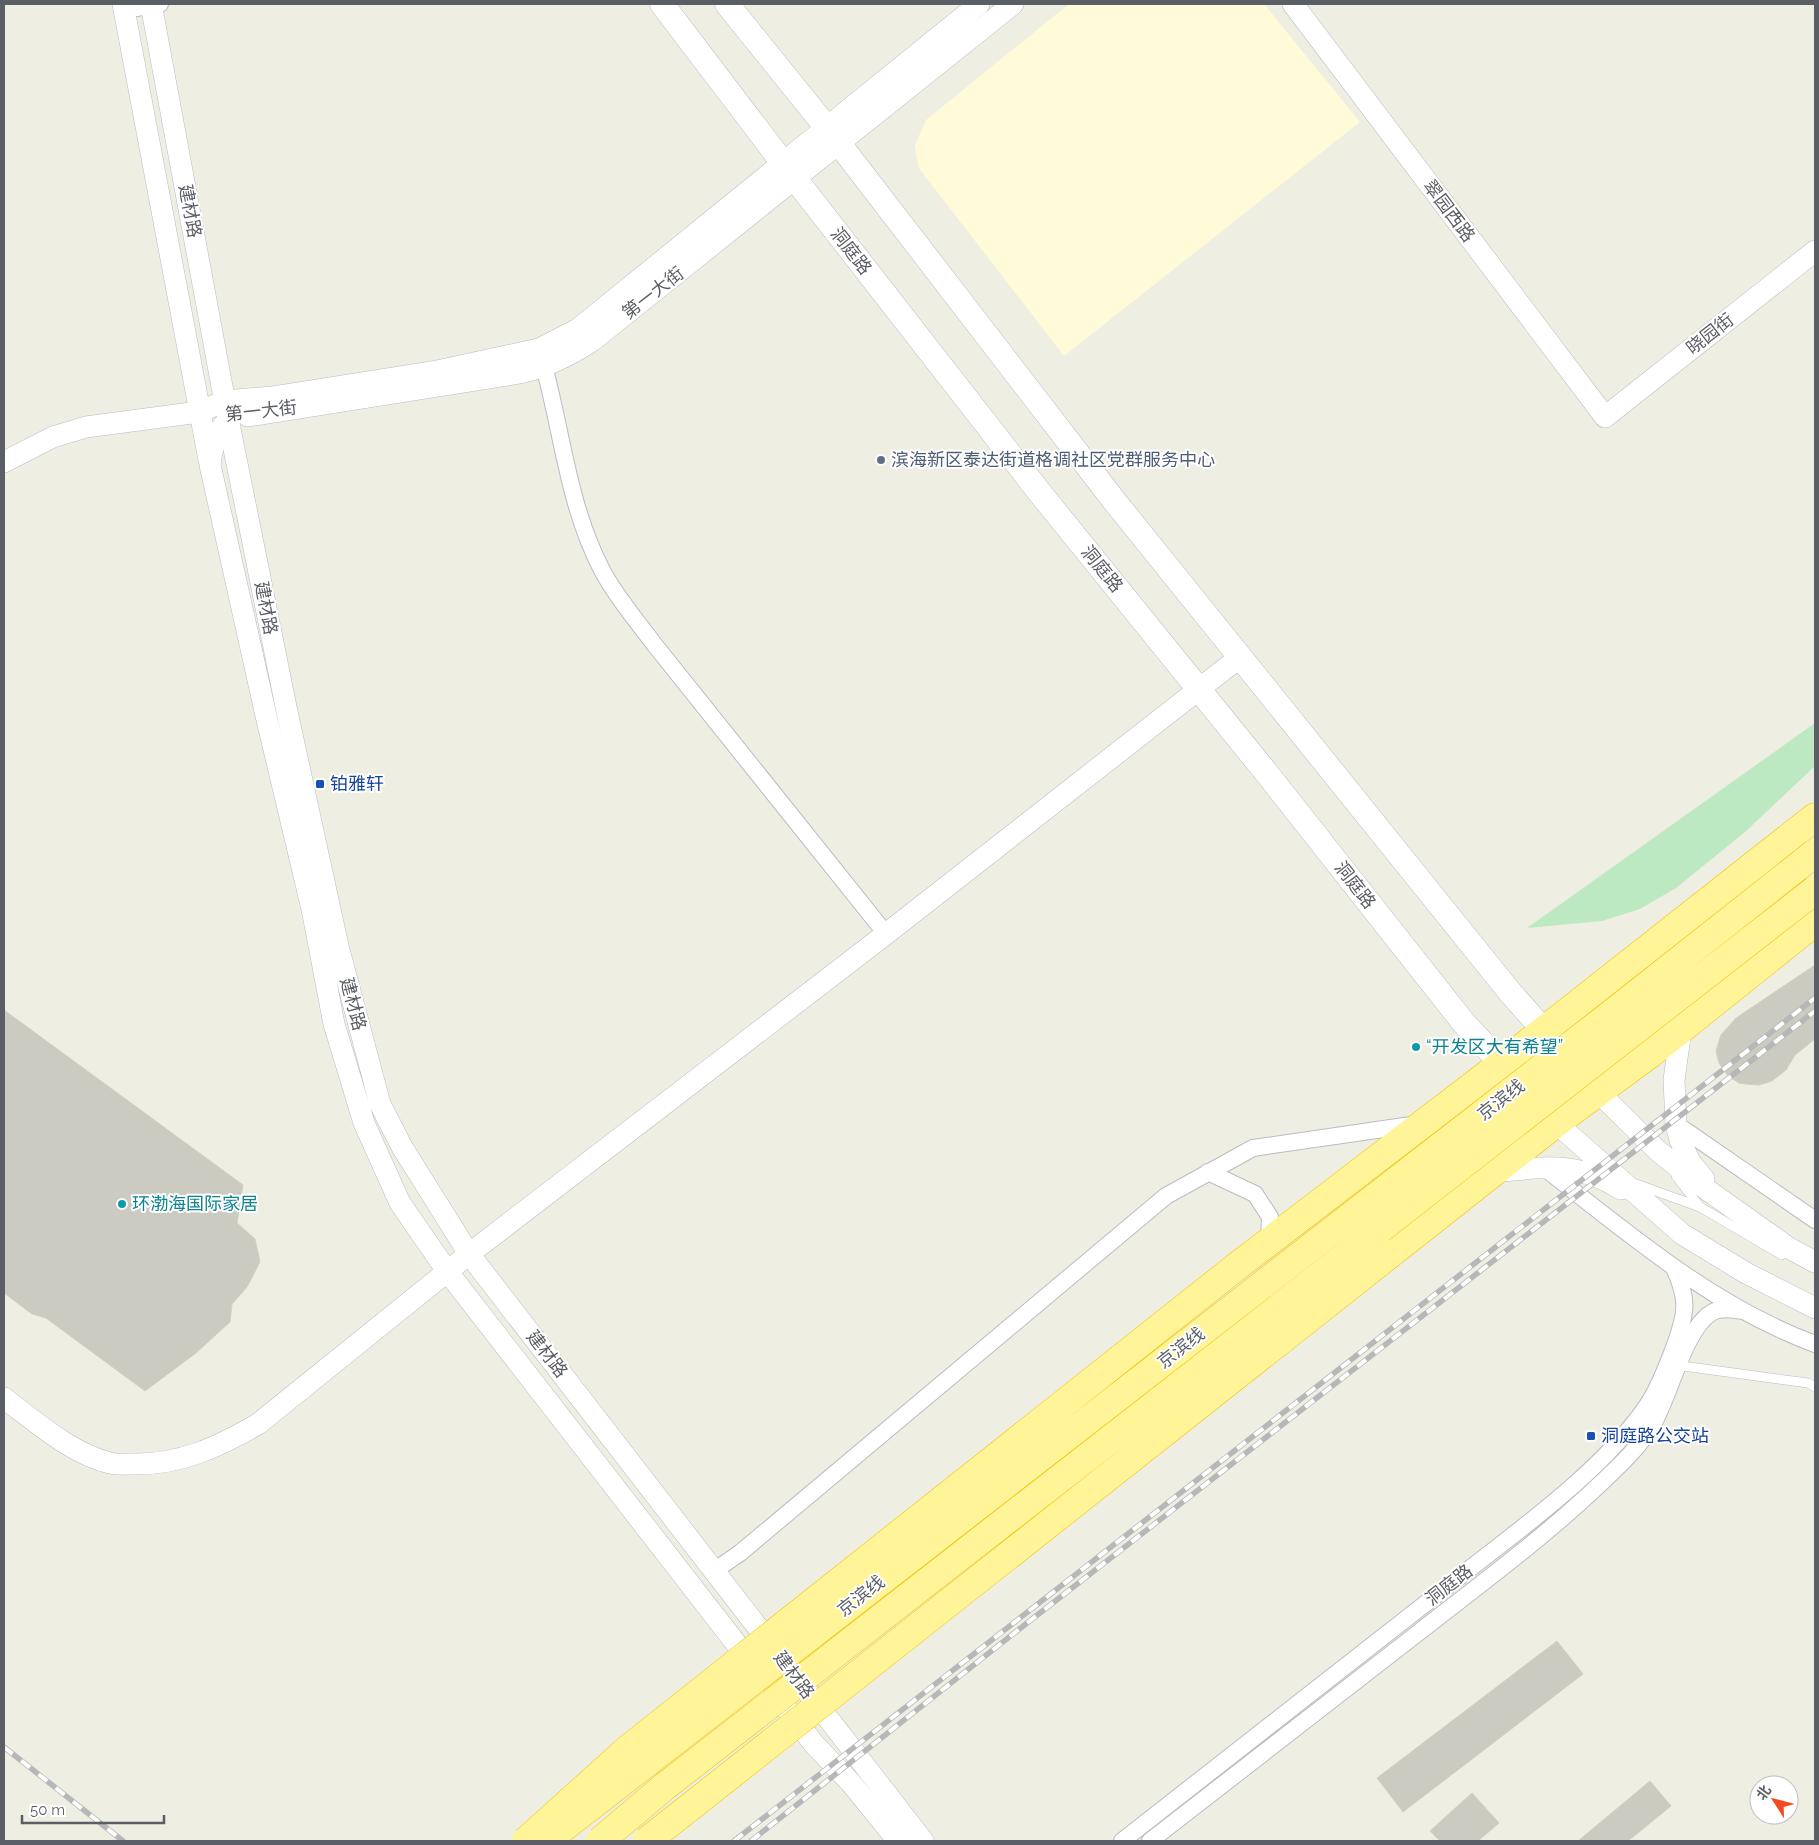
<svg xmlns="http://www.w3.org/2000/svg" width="1819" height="1845" font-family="Raleway,'Noto Sans SC',sans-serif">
<rect width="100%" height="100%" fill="#efeee3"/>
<path fill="#fffad7" d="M1069 4H1264L1360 122 1064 356 918 167 915 145 926 120Z"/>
<path fill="#bde9c2" d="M1815 723V766L1745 832 1676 888 1640 909 1602 921 1527 928Z"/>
<path fill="#cccbc1" stroke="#d4d0c0" d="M1815 965V1039L1795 1055 1786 1070 1772 1081 1759 1085 1746 1084 1739 1083 1728 1076 1719 1063 1716 1051 1721 1035 1736 1018Z
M4 1010 243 1185 237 1223 255 1239 260 1262 247 1287 232 1304 230 1322 196 1353 145 1391 46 1318 32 1314 4 1293Z
M1557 1641 1583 1674 1403 1812 1377 1778Z
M1650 1781 1671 1806 1628 1841H1578Z
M1472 1793 1499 1823 1478 1841H1440L1430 1831Z"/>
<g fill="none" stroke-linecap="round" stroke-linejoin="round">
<g stroke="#babcc3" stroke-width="10">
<path id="service" d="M1636 1184 1700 1207 1676 1176
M1700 1207 1782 1255
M1675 1365 1808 1383 1815 1387"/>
</g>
<g stroke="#babcc3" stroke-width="18">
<path id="minor" d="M124 10 160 4
M541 355C562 427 567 505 603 572 617 598 637 621 654 644L886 934
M1676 1124 1815 1220
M1543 1167C1628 1233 1712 1306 1815 1344
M1208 1172 1255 1194 1270 1217 1269 1240
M714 1571 740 1553 1166 1196 1253 1148 1418 1124
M1122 1841C1229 1757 1337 1673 1444 1589 1510 1536 1604 1472 1650 1401 1661 1383 1682 1332 1684 1311 1686 1296 1680 1281 1674 1268
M1150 1841C1239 1772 1329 1702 1418 1633 1479 1585 1542 1539 1599 1485 1617 1468 1640 1447 1653 1424 1670 1396 1684 1330 1711 1313 1720 1307 1732 1309 1742 1311"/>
</g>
<g stroke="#babcc3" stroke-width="22">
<path id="tertiary" d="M123 4 209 460
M151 4 228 419 286 707 338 946 380 1104 402 1147 469 1254 923 1841
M1293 4 1605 417 1815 251
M272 397C234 409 214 424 210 465L267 720 312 909 334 1024 364 1123 400 1203 447 1271 814 1744 851 1783 898 1841
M248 416 520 373C547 367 569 356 592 341L1013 4
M4 462 53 437 86 427 199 412 225 401 272 397 437 371 539 349 578 329 979 4
M1681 1029 1674 1080 1676 1124 1680 1140 1690 1162 1704 1179
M1598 1092 1658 1151 1699 1184 1789 1248 1815 1262
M1556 1123 1682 1234 1746 1273 1815 1308
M1494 1172C1544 1167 1576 1161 1621 1189
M4 1398C36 1422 70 1453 110 1463 117 1465 126 1464 133 1464 180 1465 218 1447 258 1424L469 1254 886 934 1240 657"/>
</g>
<g stroke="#bbbec5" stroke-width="25">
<path id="secondary" d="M662 4 796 180 1040 493 1269 776 1463 1022 1514 1077
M727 4 827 128 1112 498 1509 991 1575 1066"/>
</g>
<g stroke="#f1c100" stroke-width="29">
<path id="trunk" d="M1390 1254 1556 1123 1650 1054 1815 922
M1236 1267 1514 1054 1815 817"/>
</g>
<use href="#service" stroke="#fff" stroke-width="9"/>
<use href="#minor" stroke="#fff" stroke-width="16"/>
<use href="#tertiary" stroke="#fff" stroke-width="21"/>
<use href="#secondary" stroke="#fff" stroke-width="24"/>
<use href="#trunk" stroke="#fff498" stroke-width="28"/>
<g stroke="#b6b7b8" stroke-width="5.5">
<path id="rail" d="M4 1747 123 1841
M734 1841 1815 998
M751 1841 1027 1623 1815 1011"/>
</g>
<use href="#rail" stroke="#fff" stroke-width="4" stroke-dasharray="11" stroke-linecap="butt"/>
<g stroke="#f1c100" stroke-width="29" stroke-linecap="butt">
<path id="trunk-bridge" d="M526 1841 628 1749 1236 1267
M546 1841 1610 1015 1815 853
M600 1841 664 1787 1815 890
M647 1841 1390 1254"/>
</g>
<use href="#trunk-bridge" stroke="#fff498" stroke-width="28"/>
</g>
<circle fill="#5c6f8a" stroke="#fff" stroke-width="2" cx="881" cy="460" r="5"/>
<g fill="#1a4fb4" stroke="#fff" stroke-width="2">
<rect x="315" y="779" width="10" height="10" rx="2.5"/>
<rect x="1586" y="1431" width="10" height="10" rx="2.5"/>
</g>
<g fill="#0f9aa8" stroke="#fff" stroke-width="2">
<circle cx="1416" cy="1047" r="5"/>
<circle cx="122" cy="1204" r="5"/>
</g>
<g text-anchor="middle" stroke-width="4" stroke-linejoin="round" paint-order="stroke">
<g font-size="18" fill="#5b5e65" stroke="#fff">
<text transform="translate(190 211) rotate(79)" y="6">建材路</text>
<text transform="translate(1449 211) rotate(53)" y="6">翠园西路</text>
<text transform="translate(851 251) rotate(52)" y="6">洞庭路</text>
<text transform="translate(653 293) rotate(-38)" y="6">第一大街</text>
<text transform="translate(1710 334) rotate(-38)" y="6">晓园街</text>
<text transform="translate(261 411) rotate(-6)" y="6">第一大街</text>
<text transform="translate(1102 569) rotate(51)" y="6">洞庭路</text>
<text transform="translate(266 608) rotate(79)" y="6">建材路</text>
<text transform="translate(1355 885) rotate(52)" y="6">洞庭路</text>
<text transform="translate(353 1004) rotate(75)" y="6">建材路</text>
<text transform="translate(1501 1100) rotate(-38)" y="6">京滨线</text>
<text transform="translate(1181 1348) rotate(-38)" y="6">京滨线</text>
<text transform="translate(547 1354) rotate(52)" y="6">建材路</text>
<text transform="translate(1449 1585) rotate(-38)" y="6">洞庭路</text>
<text transform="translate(861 1596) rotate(-38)" y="6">京滨线</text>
<text transform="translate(794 1675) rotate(53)" y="6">建材路</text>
</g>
<g font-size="18" fill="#4e5e75" stroke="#fff" text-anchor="start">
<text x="891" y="466">滨海新区泰达街道格调社区党群服务中心</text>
</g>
<g font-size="18" fill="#164399" stroke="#fff" text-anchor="start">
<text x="330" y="790">铂雅轩</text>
<text x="1601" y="1442">洞庭路公交站</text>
</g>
<g font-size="18" fill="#0d838f" stroke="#fff" text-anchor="start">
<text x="1426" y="1053">“开发区大有希望”</text>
<text x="132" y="1210">环渤海国际家居</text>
</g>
</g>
<rect width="1819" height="1845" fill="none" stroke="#5b5e65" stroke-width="10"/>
<g transform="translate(1774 1800) rotate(306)"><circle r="24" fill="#ffffff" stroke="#bdbfc1"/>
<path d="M0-4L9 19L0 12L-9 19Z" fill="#f74920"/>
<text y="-8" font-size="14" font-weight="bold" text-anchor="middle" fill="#5b5e65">北</text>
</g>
<path d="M22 1815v8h142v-8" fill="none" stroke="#5b5e65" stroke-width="2.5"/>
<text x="30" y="1815" font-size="15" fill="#5b5e65" stroke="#ffffff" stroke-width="4" paint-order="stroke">50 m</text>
</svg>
